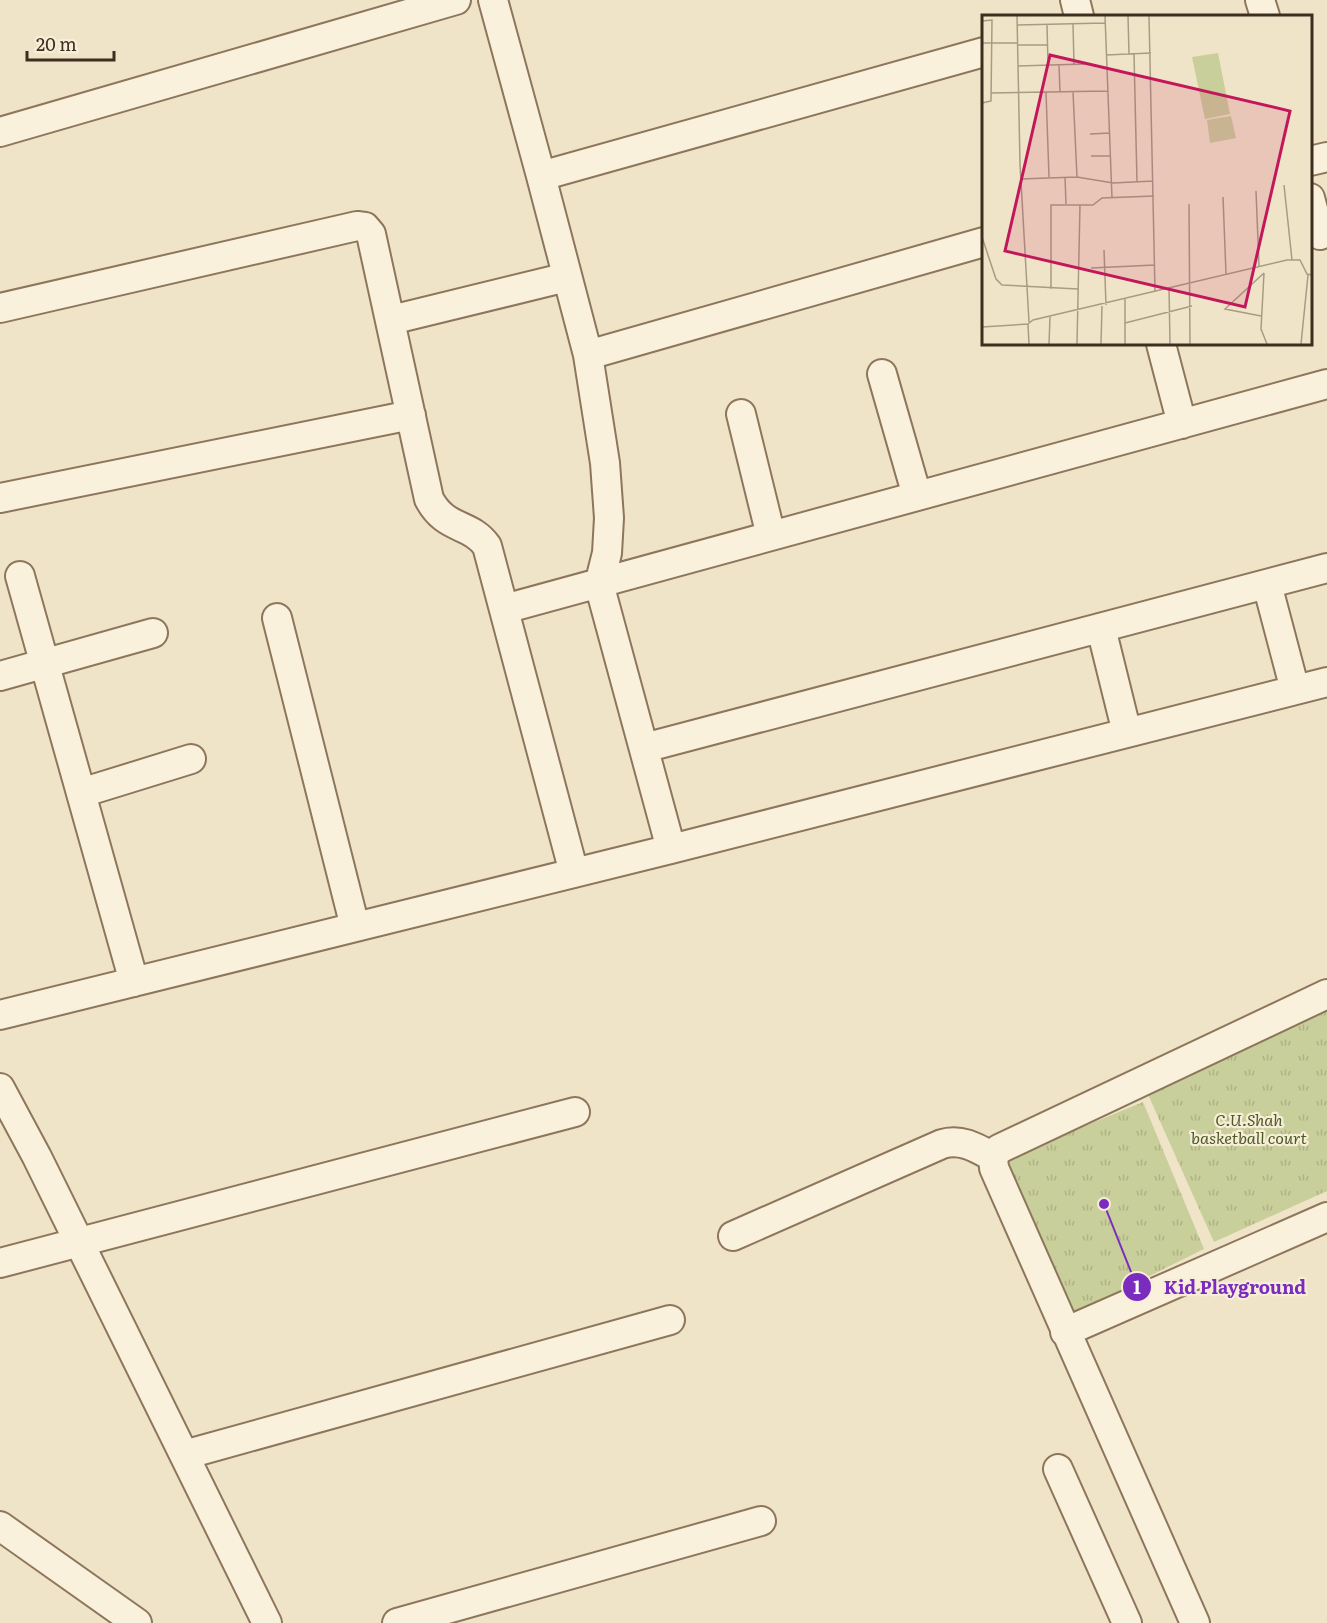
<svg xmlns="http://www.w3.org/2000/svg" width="1327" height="1623" font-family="Literata,serif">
<defs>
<pattern id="park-tufts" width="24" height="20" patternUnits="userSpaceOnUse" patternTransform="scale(1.5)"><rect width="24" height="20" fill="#c9cf9b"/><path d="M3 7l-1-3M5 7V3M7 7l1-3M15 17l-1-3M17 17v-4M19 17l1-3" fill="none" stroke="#aeb285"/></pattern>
</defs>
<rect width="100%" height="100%" fill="#f0e4c8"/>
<path fill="url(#park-tufts)" d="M1327 1007V1191L1214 1242 1146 1090Z
M1143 1102 1204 1249 1073 1314 1003 1160Z"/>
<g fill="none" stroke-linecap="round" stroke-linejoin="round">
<g stroke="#8d765c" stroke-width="32">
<path id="minor" d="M493 0 541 176 588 355 605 463 609 518 607 553 602 573 601 591 671 849
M1075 0 1079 16
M1260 0 1265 16
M0 132 456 0
M1310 161 1327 157
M541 176 984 52
M1310 198 1320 235
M0 308 357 226 365 227 371 234 429 499C446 531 470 522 487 546L574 873
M391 320 567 277
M1161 344 1182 424
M588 355 984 242
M882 374 917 496
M741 414 771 536
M0 498 411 415
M20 576 134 982
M1267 584 1295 690
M504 609 1327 384
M277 618 355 927
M1101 628 1127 733
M0 676 153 633
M644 748 1327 568
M81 793 191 759
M0 1015 671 849 1327 682
M0 1088 37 1157 267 1623
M733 1236 942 1144C961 1138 977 1148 993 1157
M0 1263 575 1112
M1065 1332 1327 1217
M184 1455 670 1320
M1058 1469 1127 1623
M0 1526 137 1623
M397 1623 761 1521
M1195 1623 994 1168 993 1157 999 1149 1327 994"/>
</g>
<use href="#minor" stroke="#faf1dc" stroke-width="28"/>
</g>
<g text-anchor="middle" stroke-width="4.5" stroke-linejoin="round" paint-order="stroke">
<g font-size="16" font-style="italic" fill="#4d5a26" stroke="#f7eed8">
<text x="1249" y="1126">C.U.Shah<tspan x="1249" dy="18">basketball court</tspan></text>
</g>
</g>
<g transform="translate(982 15)">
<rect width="330" height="330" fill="#f0e4c8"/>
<path d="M236 38 248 99 223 104 210 42ZM249 101 254 123 228 128 225 105Z" fill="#c9cf9b"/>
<path fill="none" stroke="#a89b85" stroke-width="1.5" d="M35 1 38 149 47 307M123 1 130 183M146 1 147 39M167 1 173 276M0 6 10 5 9 86 0 88M91 9 92 50M35 10 123 8M65 10 66 50M0 28H35M35 30H66M152 39 155 167M124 40 169 38M77 50 78 77M36 51 103 49M64 77 67 162M91 77 95 162M9 78 126 76M108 119 128 118M109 141H129M83 162 84 189M38 164 95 162 131 168 171 166M302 170 310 245M274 176 277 251M241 182 244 259M207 189 208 329M0 222 14 264 20 270 96 274M122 235 124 290M109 253 173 250M282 258 279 314 285 329M187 272 188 329M69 274V190H111L120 183 172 181M279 301 243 294 282 258M143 308 210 291M0 312 46 309M47 329 46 309 51 305 305 245H318L325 259 330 260M67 329 68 302M95 329 98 190M119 329 120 291M143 329V284M319 329 326 260"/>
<path fill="#c2185b" fill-opacity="0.15" stroke="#c2185b" stroke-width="3" d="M68 40 308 96 263 292 23 236Z"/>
<rect width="330" height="330" fill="none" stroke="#3d2e20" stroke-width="3"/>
</g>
<path fill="none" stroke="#7b2cbf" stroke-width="2" d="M1104 1204L1137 1287"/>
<g fill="#7b2cbf" stroke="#f7eed8" stroke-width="2">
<circle cx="1104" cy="1204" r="6"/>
<circle cx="1137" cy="1287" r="15"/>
</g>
<g font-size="18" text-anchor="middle" font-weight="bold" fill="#fff">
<text x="1137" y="1294">1</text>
</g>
<g font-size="18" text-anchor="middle" font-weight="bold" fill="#7b2cbf" stroke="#f7eed8" stroke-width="4.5" stroke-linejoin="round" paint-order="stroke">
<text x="1235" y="1294">Kid Playground</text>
</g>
<path d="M27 51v9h87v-9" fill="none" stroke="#3d2e20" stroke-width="3"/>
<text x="36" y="51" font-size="18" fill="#3d2e20" stroke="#f7eed8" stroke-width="4.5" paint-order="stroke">20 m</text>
</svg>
